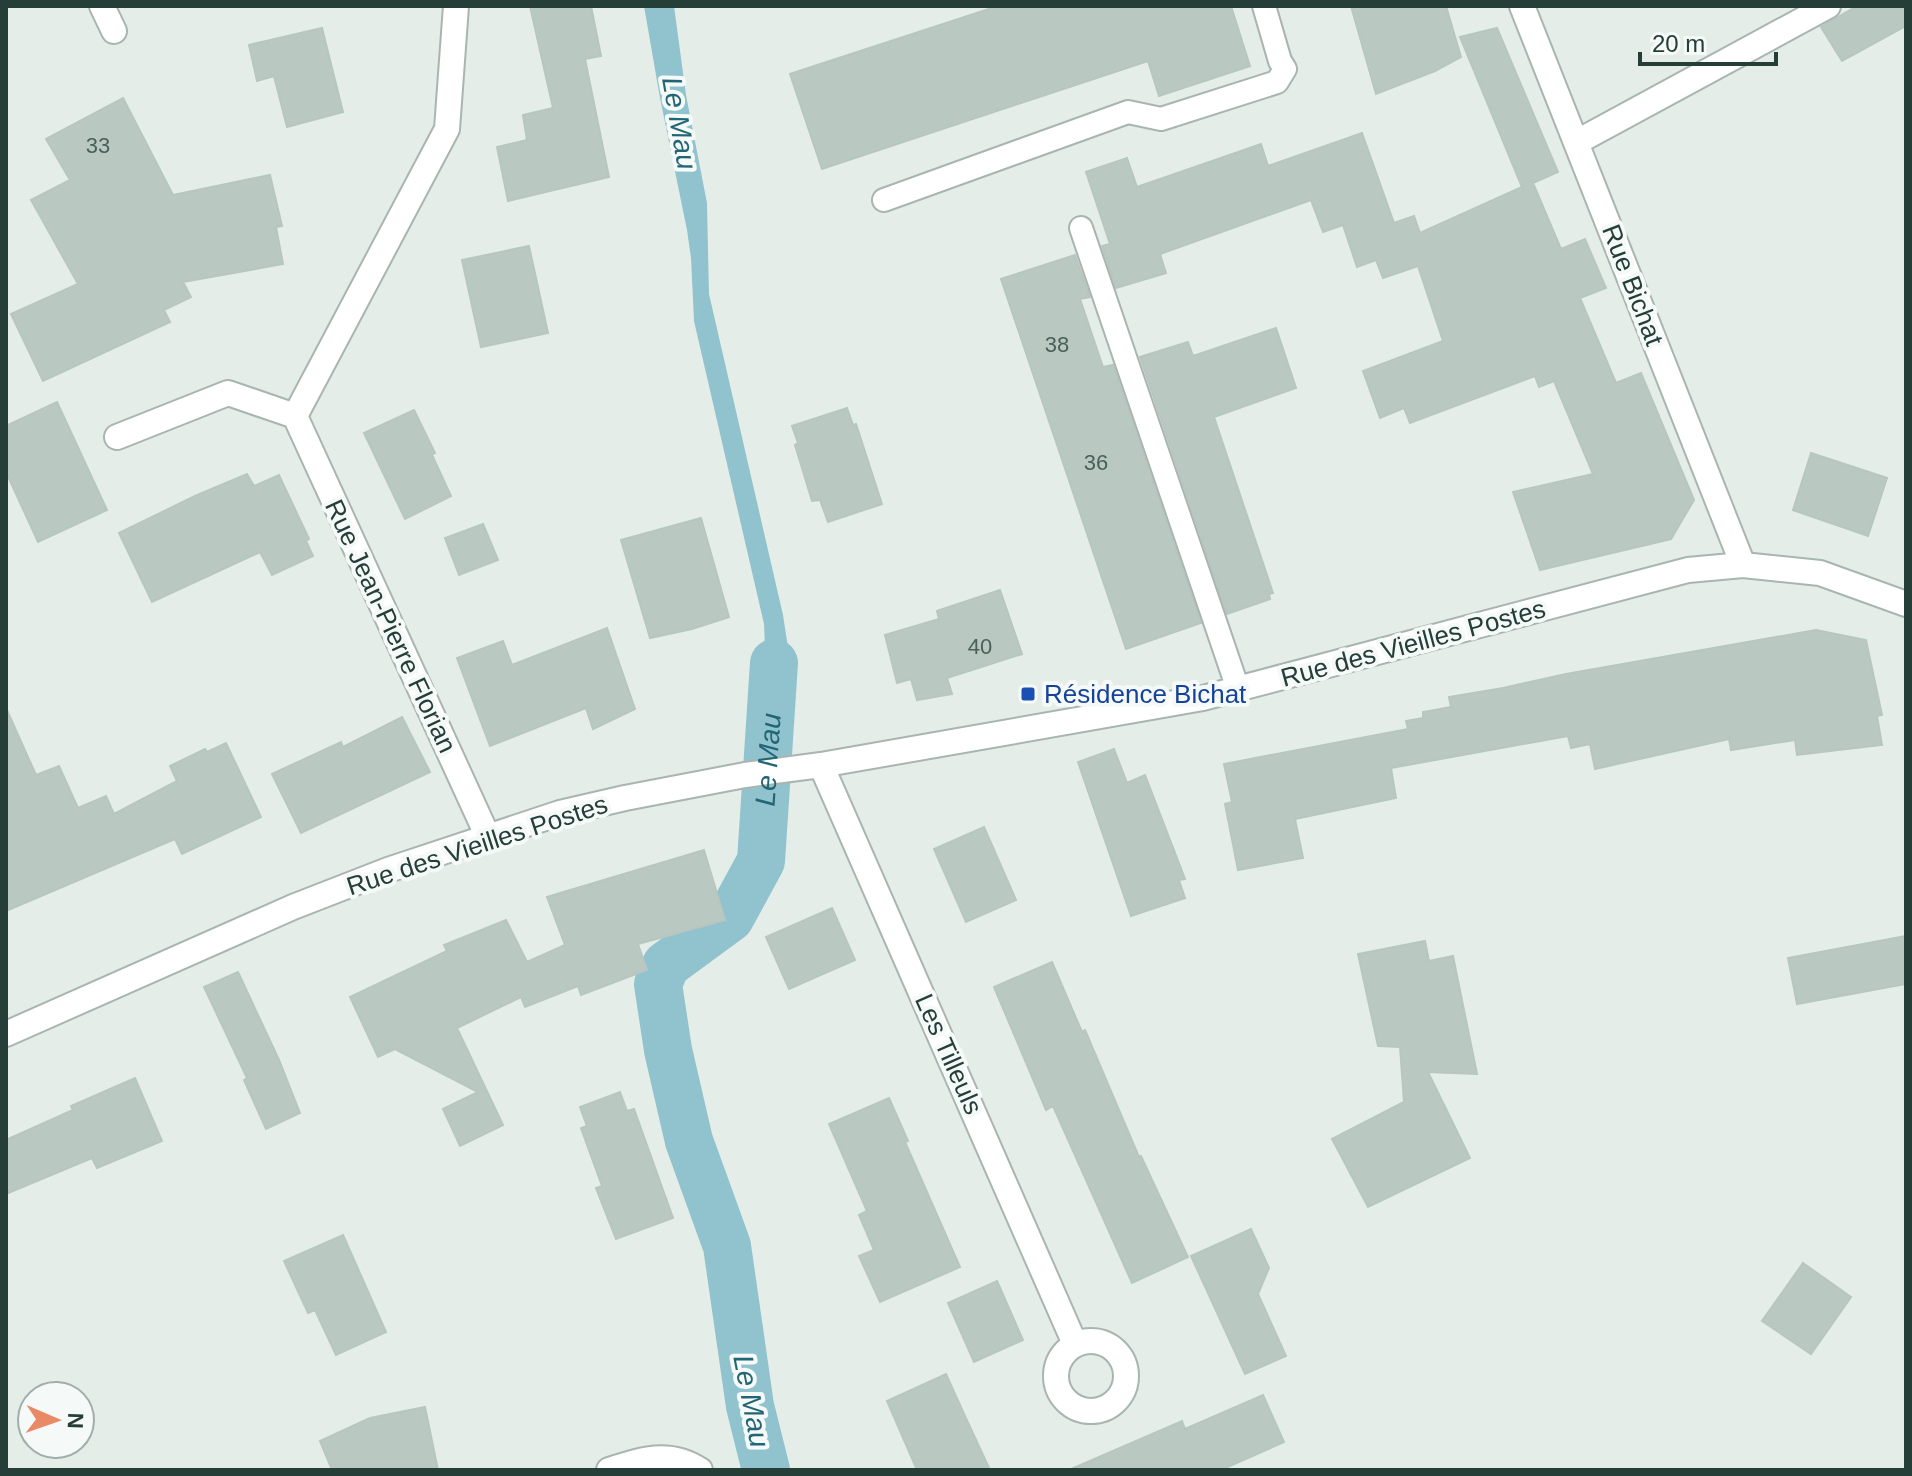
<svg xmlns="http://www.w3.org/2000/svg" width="1912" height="1476" font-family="Arial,sans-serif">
<rect width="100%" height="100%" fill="#e5ede9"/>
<path fill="#91c3ce" d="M644 6H674L686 95 707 203 709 294 783 615 793 680 787 724 757 728 766 669 764 624 694 321 691 258 687 230 660 98Z"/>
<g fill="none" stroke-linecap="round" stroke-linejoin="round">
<path stroke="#91c3ce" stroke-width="48" id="s1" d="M766 1470 750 1406 727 1246 689 1141 668 1050 658 984 666 965 730 918 761 861 774 663"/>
</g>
<path fill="#bac8c2" stroke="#b7c6c0" stroke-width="2" d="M530 6H591L601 56 585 59 609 177 508 201 497 147 527 140 523 115 553 108Z
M998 6H1231L1250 66 1159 96 1148 61 822 169 790 74Z
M1351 6H1446L1461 57 1435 71 1376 94Z
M1857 6H1906V26L1842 61 1821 27Z
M322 28 343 112 287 127 274 76 257 81 249 45Z
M1497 28 1558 172 1533 183 1561 249 1585 239 1606 288 1580 298 1616 383 1641 373 1694 500 1671 539 1540 570 1513 492 1593 474 1554 381 1539 387 1535 376 1410 423 1404 408 1380 418 1363 371 1443 341 1418 266 1383 278 1376 260 1357 267 1343 225 1323 232 1311 200 1160 254 1166 273 1116 288 1102 246 1110 244 1086 172 1127 158 1137 187 1261 144 1268 166 1362 133 1394 223 1414 216 1420 233 1522 187 1460 37Z
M123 98 173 195 270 175 282 226 276 227 283 264 183 282 191 297 164 310 170 322 43 381 11 314 78 284 31 200 70 180 46 139Z
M529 246 548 333 481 347 462 260Z
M1075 255 1090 297 1080 299 1103 367 1113 365 1201 623 1126 649 1001 279Z
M1276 328 1296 388 1214 417 1273 593 1269 594 1270 599 1227 614 1140 357 1188 342 1193 356Z
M57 402 107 510 38 542 6 472V426Z
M847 408 853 425 856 424 882 504 828 522 820 500 812 501 795 445 798 443 792 426Z
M414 410 435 453 432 455 451 496 405 519 364 433Z
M1811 453 1887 478 1868 536 1793 510Z
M247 474 254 486 279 475 309 539 306 541 313 556 272 575 260 552 152 602 119 533 195 496Z
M701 518 729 617 692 629 650 638 621 540Z
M483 524 498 560 459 575 445 538Z
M1000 590 1022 654 947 678 952 694 917 700 911 679 897 683 885 635 939 619 937 611Z
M607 628 635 709 593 729 586 708 490 746 457 658 503 641 512 665Z
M1816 630 1866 640 1882 715 1877 716 1882 745 1797 755 1795 740 1731 750 1729 739 1595 769 1590 744 1571 748 1568 736 1391 768 1396 798 1295 819 1303 858 1238 870 1225 804 1232 802 1224 764 1408 729 1406 721 1423 718V712L1451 707 1449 697 1503 688 1566 674Z
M6 708 36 775 59 766 78 808 106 796 114 814 177 781 170 766 205 749 207 752 226 743 261 817 182 854 175 839 6 911Z
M402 717 430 772 301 833 272 774 341 742 343 747Z
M1114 749 1127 783 1145 775 1185 879 1179 880 1185 898 1131 916 1078 762Z
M984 827 1016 900 966 922 934 849Z
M704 850 725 920 638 944 647 970 581 995 578 986 525 1007 521 997 457 1028 503 1125 460 1146 443 1109 478 1092 395 1049 378 1057 350 997 447 951 444 945 506 920 527 962 565 945 547 897Z
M832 908 855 960 789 989 766 937Z
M1906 936V984L1797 1004 1788 958Z
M1425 941 1429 961 1453 956 1477 1074 1428 1072 1470 1158 1368 1207 1332 1139 1404 1102 1400 1047 1378 1046 1358 954Z
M1052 962 1082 1032 1085 1030 1139 1157 1141 1156 1188 1257 1132 1283 1053 1106 1046 1110 994 987Z
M238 972 279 1060 300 1113 266 1129 244 1080 247 1078 204 987Z
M135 1078 162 1141 97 1168 92 1158 6 1194V1140L73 1110 71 1106Z
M620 1092 627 1111 634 1109 673 1218 616 1239 596 1188 602 1186 581 1128 587 1126 580 1107Z
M889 1098 908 1141 905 1142 960 1267 880 1302 859 1256 874 1250 859 1215 867 1211 829 1124Z
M1251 1229 1269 1268 1258 1294 1286 1356 1245 1374 1191 1256Z
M343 1235 386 1332 336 1355 315 1310 308 1313 284 1261Z
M1803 1263 1851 1297 1811 1354 1762 1321Z
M997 1281 1023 1340 974 1362 948 1303Z
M946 1374 964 1414 990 1470H917L887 1401Z
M1263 1395 1284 1442 1221 1470H1069L1182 1421 1185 1429Z
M425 1407 438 1470H332L320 1441 370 1418Z"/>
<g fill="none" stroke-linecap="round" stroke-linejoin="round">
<g stroke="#a8b5b0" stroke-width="26">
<path id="service" d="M884 200 1128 112 1161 119 1277 82 1285 69 1280 61 1264 6
M1081 228 1238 689"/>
</g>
<g stroke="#a8b5b0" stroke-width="28">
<path id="minor" d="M102 6 114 31
M456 6 447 129 295 416 488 837
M1522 6 1743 565
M1577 142 1828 6
M117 437 228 393 295 416
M821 765 1075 1344
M6 1034 293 907 388 870 560 813 625 798 745 775 821 765 1203 698 1688 570 1743 565 1820 573 1906 604
M1056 1376a35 35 0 1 1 70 0a35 35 0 1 1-70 0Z
M609 1470C641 1459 670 1450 700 1470"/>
</g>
<use href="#service" stroke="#fff" stroke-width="22"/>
<use href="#minor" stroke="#fff" stroke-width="24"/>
</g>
<rect fill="#1a4fb4" stroke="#f5f9f7" stroke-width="3" x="1020" y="686" width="16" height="16" rx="4"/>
<g text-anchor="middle" stroke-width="8" stroke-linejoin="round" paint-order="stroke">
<g font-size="22" fill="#4a605a">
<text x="98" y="153">33</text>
<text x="1057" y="352">38</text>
<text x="1096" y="470">36</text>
<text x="980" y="654">40</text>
</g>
<g font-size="26" fill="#253e38" stroke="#f5f9f7">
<text transform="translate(1633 285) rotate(69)" y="9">Rue Bichat</text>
<text transform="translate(391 626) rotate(65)" y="9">Rue Jean-Pierre Florian</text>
<text transform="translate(1413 643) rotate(-15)" y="9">Rue des Vieilles Postes</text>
<text transform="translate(477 845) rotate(-18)" y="9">Rue des Vieilles Postes</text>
<text transform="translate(949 1054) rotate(66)" y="9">Les Tilleuls</text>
</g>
<g font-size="26" fill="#164399" stroke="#f5f9f7" text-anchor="start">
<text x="1044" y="703">Résidence Bichat</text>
</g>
<g font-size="28" font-style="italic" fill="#226676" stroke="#f5f9f7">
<text transform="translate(680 123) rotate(80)" y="10">Le Mau</text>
<text dy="10" stroke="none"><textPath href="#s1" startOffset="766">Le Mau</textPath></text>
<text transform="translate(752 1401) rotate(79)" y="10">Le Mau</text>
</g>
</g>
<rect width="1912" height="1476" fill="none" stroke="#253e38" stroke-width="16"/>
<g transform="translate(56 1420) rotate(92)"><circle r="38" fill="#f5f9f7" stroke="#a2aeab" stroke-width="2"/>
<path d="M0-6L14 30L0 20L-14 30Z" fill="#e98a66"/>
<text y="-12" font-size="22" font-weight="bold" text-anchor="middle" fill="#253e38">N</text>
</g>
<path d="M1640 52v12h136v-12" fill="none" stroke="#253e38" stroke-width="4"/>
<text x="1652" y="52" font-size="24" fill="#253e38" stroke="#f5f9f7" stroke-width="6" paint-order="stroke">20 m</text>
</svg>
